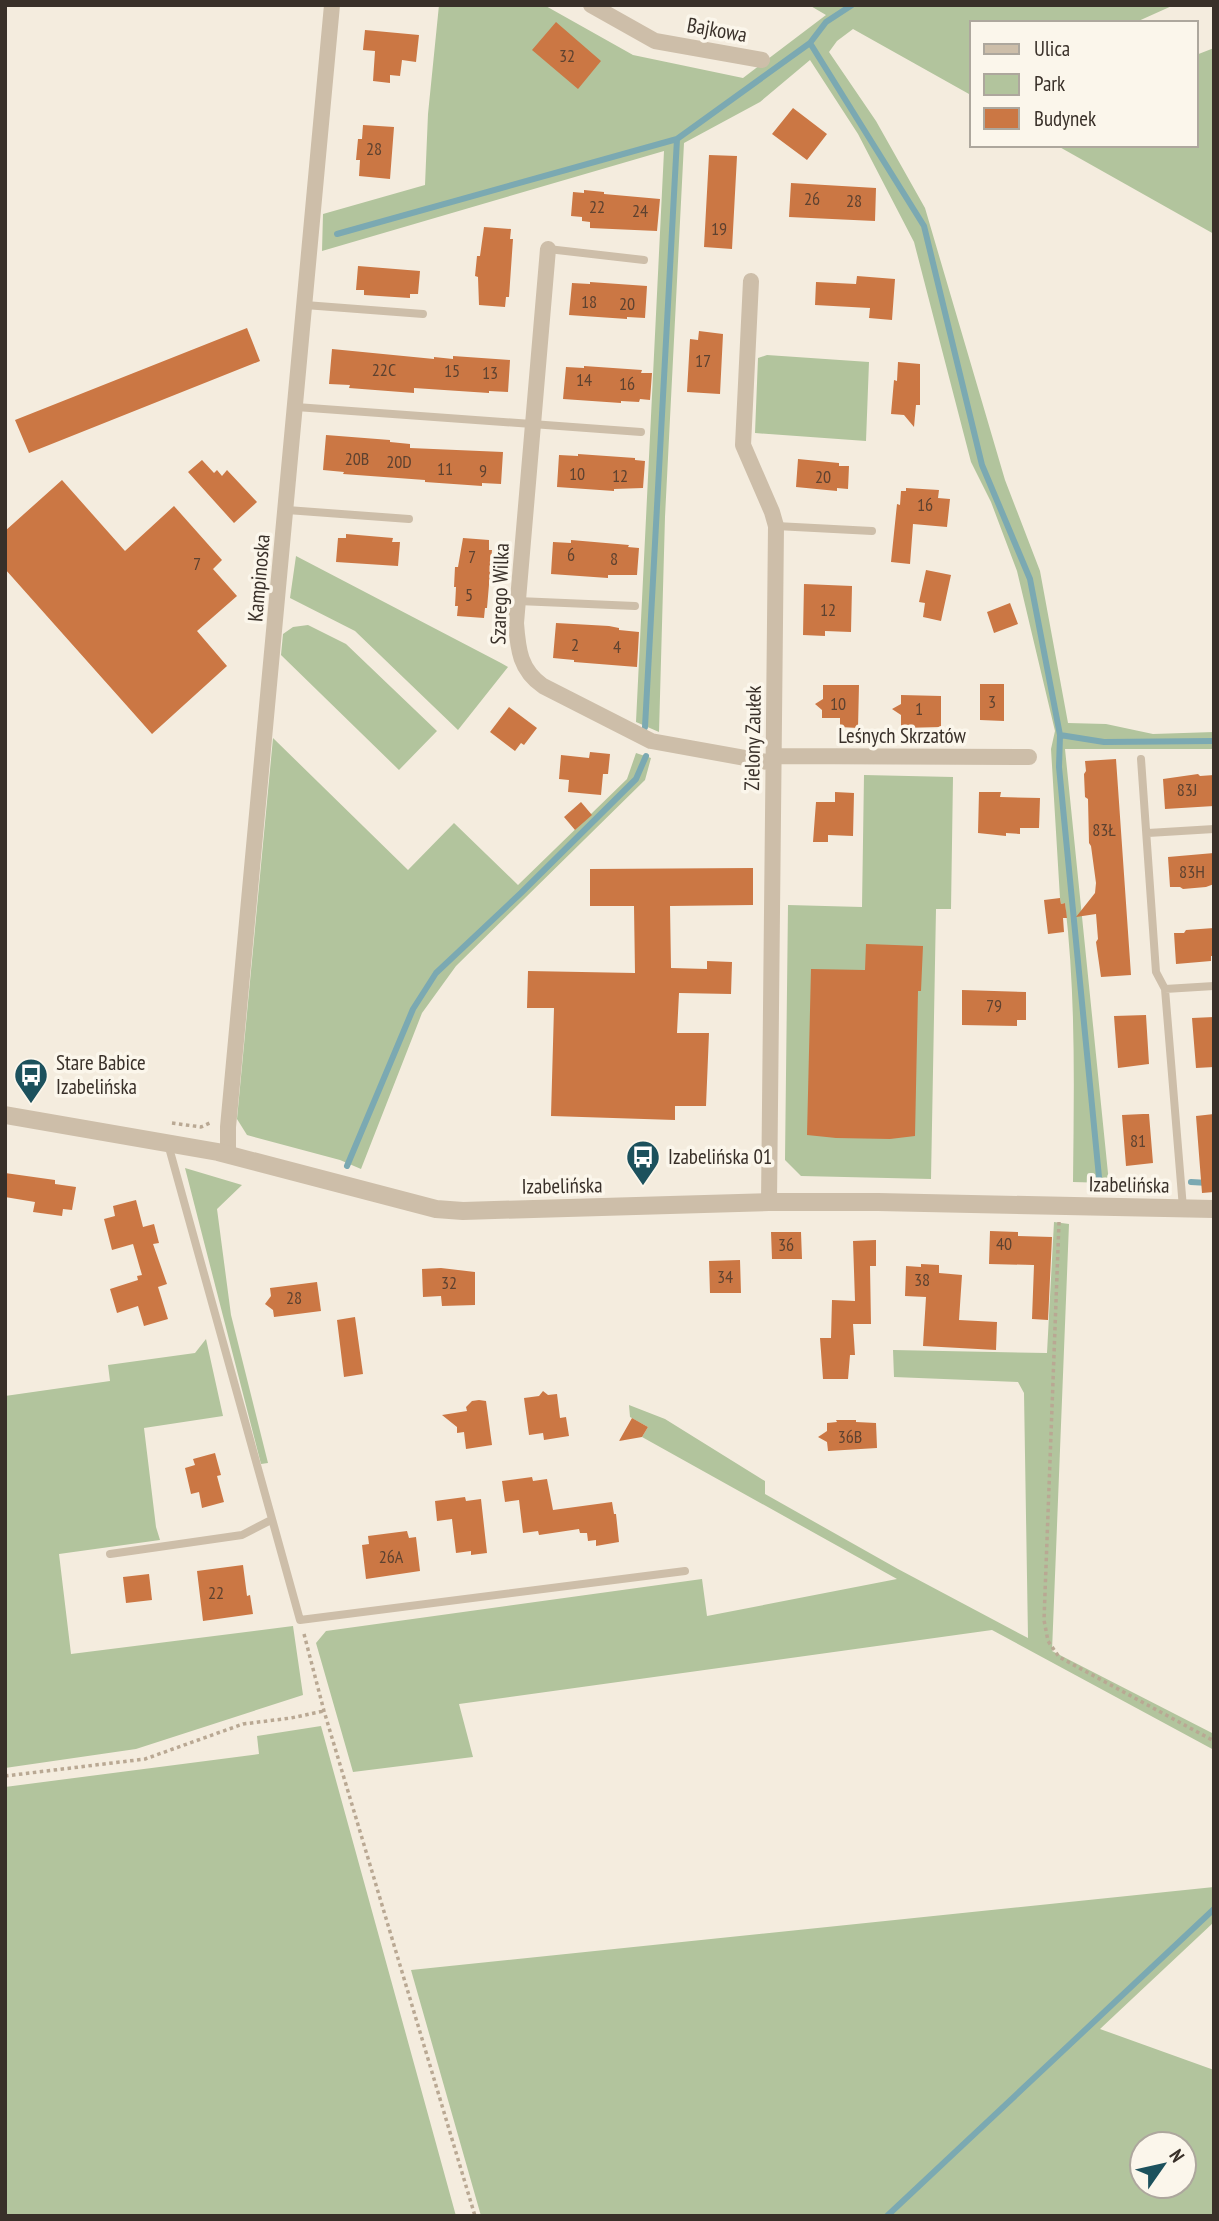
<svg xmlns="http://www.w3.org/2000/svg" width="1219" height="2221" font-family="'PT Sans Narrow',sans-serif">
<rect width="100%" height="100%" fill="#f4ecde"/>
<path fill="#b2c49d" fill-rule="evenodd" d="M439 5H544L633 55 743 78 826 15 809 5H1174L1134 23H972V92L969 94 853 29 837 41 829 52 876 121 925 208 1005 480 1040 571 1068 723 1106 724 1153 734 1214 732V749H1065L1109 1183 1073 1182C1074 1089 1076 996 1065 903L1061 904 1060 898 1051 749 1055 731 1017 571 991 502 971 462 914 242 858 134 810 60 760 102 684 143 665 517 659 732 636 722 664 151 322 251 323 214 425 185 428 114Z
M1214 48V234L1056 145H1196V55Z
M767 355 869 362 866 441 755 433 758 358Z
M296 556 501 663 508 667 458 730 355 631 290 598Z
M308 625 346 644 437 731 399 770 281 655 283 634 293 627Z
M273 738 408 870 454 823 518 885 627 779 636 753 651 758 645 780 456 966 422 1013 361 1169 340 1160 247 1135 237 1119Z
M864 775 953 777 951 909H936L931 1179 801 1176 785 1160 788 905 862 907Z
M185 1168 242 1185 217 1209 231 1315 268 1463 261 1464Z
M1054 1222 1069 1224 1052 1651 1214 1734V1750L992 1630 459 1704 473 1757 353 1772 316 1643 326 1631 702 1579 707 1616 897 1579 642 1437 648 1427 630 1417 629 1405 665 1419 765 1481V1494L898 1569 1028 1638 1024 1393 1018 1382 894 1377 893 1350 1047 1353Z
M206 1339 223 1416 144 1428 156 1527 160 1540 59 1554 71 1654 293 1626 303 1695 136 1749 5 1768V1396L110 1381 108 1365 195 1353Z
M321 1726 456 2216H5V1787L259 1754 257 1736Z
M1214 1887V1922L1100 2029 1214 2070V2216H481L411 1970ZM1142 2144H1184V2186H1142Z"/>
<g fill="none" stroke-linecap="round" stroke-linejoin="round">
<path stroke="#7ba9b2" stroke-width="6" d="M810 43 924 226 982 465 1030 579 1060 735 1059 767 1099 1177
M337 234 677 139 810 43 826 22 852 5
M645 727 677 139
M1060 735 1104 742 1214 741
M347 1166 413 1009 436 973 521 893 636 779 646 756
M1191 1182 1208 1183
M887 2216 1214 1909"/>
</g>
<path fill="#cb7744" d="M556 22 601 61 578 89 532 50Z
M365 30 419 35 416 62 402 60 400 76 390 75V83L373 81 375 51 363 50Z
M793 108 827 134 807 160 772 134Z
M363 125 394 127 390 179 359 176 360 160H356L358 139H362Z
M709 155 737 156 732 249 704 247Z
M791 183 876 188 875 221 789 217Z
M584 190 604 192V194L660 199 657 231 590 228V222L582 221V217L571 216 573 192 584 193Z
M484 227 511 229 510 239H513L509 297H506L505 307 479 305 478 277 475 276 477 256H480Z
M358 266 420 271 418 294H410V298L364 295V290H356Z
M857 276 895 279 892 320 869 318 870 308 815 305 816 282 856 284Z
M590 282 647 286 645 318 627 317V319L569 315 572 283 590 284Z
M247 328 260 361 29 453 15 420Z
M699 331 723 334 720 394 687 392 690 339 698 340Z
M332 349 434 359V357L453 359V356L510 360 508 392 489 391V393L414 388V393L349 388 350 385 329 384Z
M898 362 920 364V405H916L914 427 904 415 891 414 894 380 897 381Z
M584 366 642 370 641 373H652L650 400 640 399 639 402 621 401V403L563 399 566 367 584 368Z
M326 435 390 440V442L410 444V448L503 452 501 484 482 483V486L425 482V480L343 474 344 472 323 470Z
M578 454 635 458V460L645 461 643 488 614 489V491L557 487 559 455 578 456Z
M798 459 839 463V466H849L848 489 837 488V491L796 487Z
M202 460 214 473 217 470 222 476 227 470 257 502 234 523 188 472Z
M62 480 125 551 174 506 222 560 213 569 237 596 197 631 227 666 152 734 5 569V531Z
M906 488 939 490 938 498 950 499 947 527 913 524 910 564 891 562 897 504 900 505 901 491H906Z
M346 534 393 538 392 542H400L398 566 336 562 338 538H346Z
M463 538 489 540V550H492L487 608H485L484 618 457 616 458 606H455L456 587H454L455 567H458Z
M571 540 629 545 628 547 639 548 637 575H608V578L551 574 553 542 571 543Z
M926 570 951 575 941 621 923 617 925 603 919 602Z
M804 584 852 586 851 632 825 631V636L803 635Z
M1010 603 1018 624 994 633 987 612Z
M556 623 609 626 619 628V630L639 632 637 667 574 662V660L553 658Z
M980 684H1004V721L980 720Z
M823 685H859L858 728 840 727V718H822V710L815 704 823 699Z
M901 695 941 696V727L901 728V715L892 709 901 704Z
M509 707 537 728 524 745 521 743 515 751 490 732Z
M590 752 610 754 608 774H603L601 795 568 792 569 780 559 779 561 755 589 758Z
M1116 759 1131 975 1101 977 1096 942 1098 939 1096 914 1076 917 1095 893 1096 883 1091 846 1089 843 1088 799 1085 797 1084 774 1086 771 1085 761Z
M1198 774 1200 776 1214 775V806L1165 809 1163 779Z
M835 792 854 793 853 836 828 835V842H813L816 802H835Z
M979 792H1001L1000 797 1040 798 1039 828H1020V834L1006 833V836L978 833Z
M581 802 592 815 575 830 564 817Z
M1214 853V884L1206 887 1183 889 1180 887H1170L1168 857Z
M753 868V905L670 906 671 968 707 969V961L732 962 731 994 679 993 677 1033H709L706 1106H675V1120L551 1116 554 1008H527L528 971 635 973 634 906H590V869Z
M1060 898 1061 904 1065 903 1067 918H1063L1064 932 1048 934 1044 900Z
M1214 928V956H1211V961L1176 964 1174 933H1184L1186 930Z
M866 944 923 946 921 991H918L915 1136 890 1139 836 1138 807 1135 811 969 865 970Z
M962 990 1026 992V1020H1017V1026L962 1025Z
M1146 1015 1149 1064 1118 1068 1114 1016Z
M1214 1017V1067L1196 1068 1192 1018Z
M1143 1114H1149L1153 1163 1126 1166 1122 1115Z
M1214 1114V1192L1202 1193 1196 1116Z
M5 1173 55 1180V1184L76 1187 72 1210 63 1209 62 1216 33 1212 35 1202 5 1197Z
M136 1200 143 1227 154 1224 159 1243 153 1244 167 1284 158 1287 168 1319 144 1326 138 1306 117 1313 110 1289 138 1280 137 1276 142 1275 133 1244 112 1250 104 1219 115 1216 113 1206Z
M990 1231 1018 1232V1236L1052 1237 1048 1320 1032 1319 1034 1265 989 1264Z
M771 1232H801L802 1259H772Z
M876 1240V1266H870L871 1324H853L855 1355H850L848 1379H823L820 1338H831L832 1300 855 1301 853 1241Z
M740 1260 741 1293H710L709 1261Z
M921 1264 939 1265V1273L962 1275 959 1320 997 1322 996 1350 923 1346 926 1297 905 1296 906 1266 921 1267Z
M441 1268 475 1272V1305L442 1306 441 1296 423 1297 422 1269Z
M317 1282 321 1311 274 1317 273 1310 265 1304 271 1296 270 1288Z
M355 1317 363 1374 344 1377 337 1320Z
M543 1391 548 1395 557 1394 560 1418 566 1417 569 1436 544 1440 543 1433 529 1435 524 1398 539 1396Z
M479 1400 486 1401 492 1445 466 1449 464 1432 457 1433V1427L442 1415 467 1411 466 1407 472 1401Z
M632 1418 648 1427 642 1437 619 1441Z
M836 1420H856V1422L876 1423 877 1448 828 1451 827 1442 818 1437 827 1431V1423L837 1422Z
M215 1453 221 1475 217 1476 224 1502 202 1508 199 1492 191 1494 185 1468 195 1465 193 1459Z
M532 1477 533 1481 547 1479 553 1510 612 1502 614 1514H616L619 1542 596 1546V1540L588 1541 587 1533H580L579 1529 539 1535 538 1531 523 1533 519 1500 505 1502 502 1481Z
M465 1497 466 1501 481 1499 487 1553 471 1555V1551L456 1553 452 1519 437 1521 435 1501Z
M407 1531 409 1538 416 1537 420 1571 366 1579 362 1545 369 1544 368 1536Z
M243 1565 247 1596 250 1595 253 1614 203 1621 197 1571Z
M149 1574 152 1600 126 1603 123 1577Z"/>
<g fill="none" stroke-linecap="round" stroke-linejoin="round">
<path stroke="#b9a893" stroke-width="3.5" stroke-dasharray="3.5 3.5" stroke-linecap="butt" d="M172 1123 201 1127 212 1122
M1059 1222 1044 1620 1048 1641 1059 1657 1214 1741
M304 1634 324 1711 475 2216
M5 1776 145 1759 243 1724 291 1718 324 1711"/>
<path stroke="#cdbea9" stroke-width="8" d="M548 249 644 260
M305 305 423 314
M296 407 641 432
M287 510 409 519
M776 526 872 531
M518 601 635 606
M1141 759 1156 972 1165 989 1183 1208
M1148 833 1214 829
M1165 989 1214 986
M168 1144 300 1620 685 1571
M110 1554 242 1535 271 1520"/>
<path stroke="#cdbea9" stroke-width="16" d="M591 5 655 41 762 60
M548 249 516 623C518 650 520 670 543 686L651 741 773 763
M751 281 743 445 772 512 776 526 769 1202
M774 756 1029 757
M228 1154V1127L332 5"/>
<path stroke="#cdbea9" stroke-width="18" d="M5 1115 218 1152 436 1209 463 1211 769 1202H878L1214 1209"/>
</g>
<defs>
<g id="bus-pin" transform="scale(1.75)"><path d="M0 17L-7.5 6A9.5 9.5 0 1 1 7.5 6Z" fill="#1c515d" stroke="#fbf6eb"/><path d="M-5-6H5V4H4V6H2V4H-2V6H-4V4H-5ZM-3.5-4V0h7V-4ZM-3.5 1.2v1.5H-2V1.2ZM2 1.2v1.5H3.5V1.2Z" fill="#fff"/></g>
</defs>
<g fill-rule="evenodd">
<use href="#bus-pin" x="31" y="1075"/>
<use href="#bus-pin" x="643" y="1157"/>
</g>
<g text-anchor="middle" stroke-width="7" stroke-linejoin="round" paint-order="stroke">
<g font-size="18" fill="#5e4230">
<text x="567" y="62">32</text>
<text x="374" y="155">28</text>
<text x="812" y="205">26</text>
<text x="854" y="207">28</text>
<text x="597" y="213">22</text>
<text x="640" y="217">24</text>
<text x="719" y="235">19</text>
<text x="589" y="308">18</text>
<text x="627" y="310">20</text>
<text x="703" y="367">17</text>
<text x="384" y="376">22C</text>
<text x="452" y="377">15</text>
<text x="490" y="379">13</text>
<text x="584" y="386">14</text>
<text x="627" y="390">16</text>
<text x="357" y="465">20B</text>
<text x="399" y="468">20D</text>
<text x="445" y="475">11</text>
<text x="483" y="477">9</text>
<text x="577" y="480">10</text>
<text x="620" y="482">12</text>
<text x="823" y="483">20</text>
<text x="925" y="511">16</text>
<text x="571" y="561">6</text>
<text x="472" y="563">7</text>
<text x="614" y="565">8</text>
<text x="197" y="570">7</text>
<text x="469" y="601">5</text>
<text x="828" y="616">12</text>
<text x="575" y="651">2</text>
<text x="617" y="653">4</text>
<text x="992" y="708">3</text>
<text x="838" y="710">10</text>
<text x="919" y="715">1</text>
<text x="1187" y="796">83J</text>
<text x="1104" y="836">83Ł</text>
<text x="1192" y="878">83H</text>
<text x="994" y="1012">79</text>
<text x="1138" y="1147">81</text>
<text x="1004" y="1250">40</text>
<text x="786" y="1251">36</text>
<text x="725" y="1283">34</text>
<text x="922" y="1286">38</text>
<text x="449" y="1289">32</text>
<text x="294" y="1304">28</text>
<text x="850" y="1443">36B</text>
<text x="391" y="1563">26A</text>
<text x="216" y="1599">22</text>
</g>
<g font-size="21" fill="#393029" stroke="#fbf6eb">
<text transform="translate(717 30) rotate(10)" y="7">Bajkowa</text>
<text transform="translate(259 578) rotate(-85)" y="7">Kampinoska</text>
<text transform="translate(500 594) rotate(-88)" y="7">Szarego Wilka</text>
<text x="902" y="743">Leśnych Skrzatów</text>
<text transform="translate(753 738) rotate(-89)" y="7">Zielony Zaułek</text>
<text transform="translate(1129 1185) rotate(1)" y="7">Izabelińska</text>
<text transform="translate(562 1186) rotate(-1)" y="7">Izabelińska</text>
</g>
<g font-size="21" fill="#393029" stroke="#fbf6eb" text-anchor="start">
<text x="56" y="1070">Stare Babice<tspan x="56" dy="24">Izabelińska</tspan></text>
<text x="668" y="1164">Izabelińska 01</text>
</g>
</g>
<rect width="1219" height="2221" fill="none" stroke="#393029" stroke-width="14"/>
<rect x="970" y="21" width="228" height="126" fill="#fbf6eb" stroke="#ada79d" stroke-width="2"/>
<rect x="984" y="44" width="35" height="10" fill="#cdbea9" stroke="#ada79d" stroke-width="2"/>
<text x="1034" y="56" font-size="21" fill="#393029">Ulica</text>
<rect x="984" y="74" width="35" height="21" fill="#b2c49d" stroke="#ada79d" stroke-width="2"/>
<text x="1034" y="91" font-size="21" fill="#393029">Park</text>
<rect x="984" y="108" width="35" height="21" fill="#cb7744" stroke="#ada79d" stroke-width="2"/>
<text x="1034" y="126" font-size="21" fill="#393029">Budynek</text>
<g transform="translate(1163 2165) rotate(56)"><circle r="33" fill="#fbf6eb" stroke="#ada79d" stroke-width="2"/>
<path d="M0-5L12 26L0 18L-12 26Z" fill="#1c515d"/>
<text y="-10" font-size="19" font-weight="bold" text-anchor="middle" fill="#393029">N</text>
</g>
</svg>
